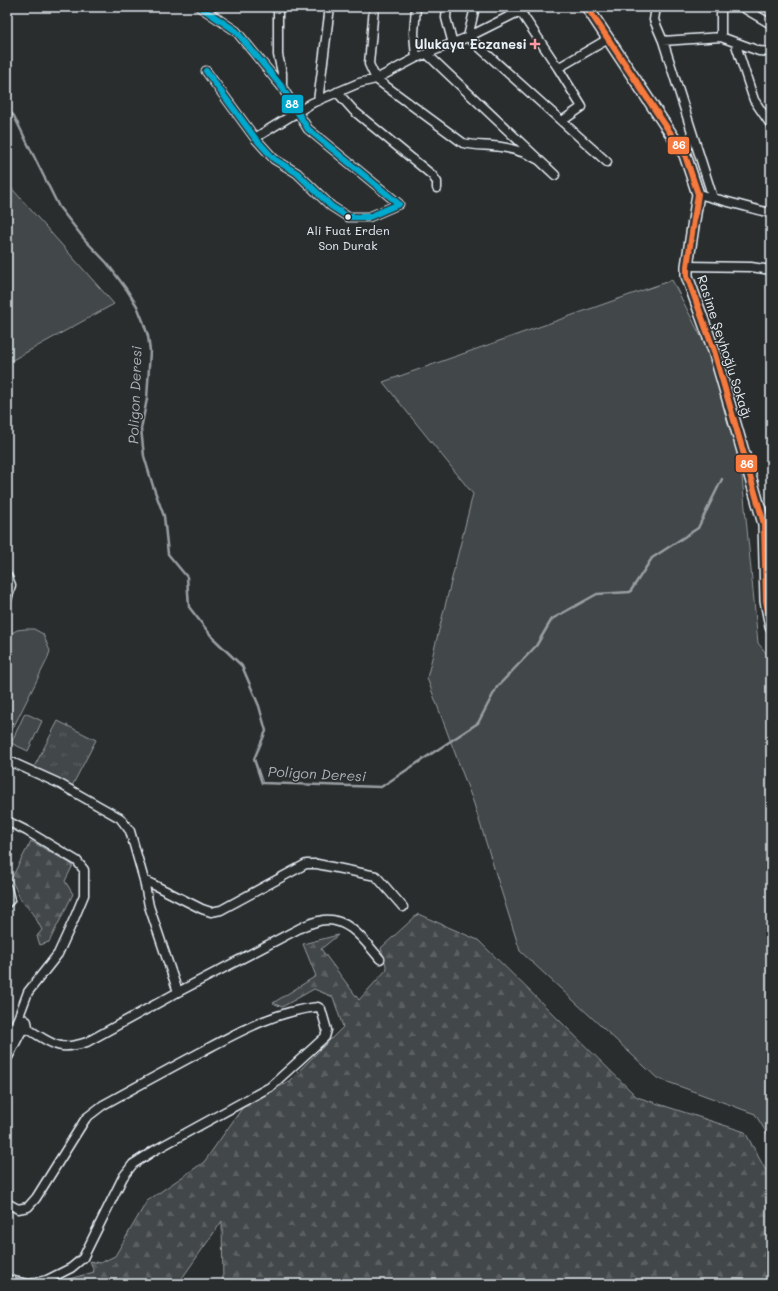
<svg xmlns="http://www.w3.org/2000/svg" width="778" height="1291" font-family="Mali,sans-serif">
<defs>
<pattern id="forest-firs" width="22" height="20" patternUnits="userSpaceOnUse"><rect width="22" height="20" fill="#424648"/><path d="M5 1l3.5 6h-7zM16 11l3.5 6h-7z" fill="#5d6163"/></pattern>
<pattern id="park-tufts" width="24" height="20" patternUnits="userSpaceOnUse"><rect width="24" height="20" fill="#424648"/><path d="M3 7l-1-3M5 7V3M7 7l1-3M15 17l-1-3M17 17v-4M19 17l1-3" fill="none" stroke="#5d6163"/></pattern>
</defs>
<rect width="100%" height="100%" fill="#2a2d2e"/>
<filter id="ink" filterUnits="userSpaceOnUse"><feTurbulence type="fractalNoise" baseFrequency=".025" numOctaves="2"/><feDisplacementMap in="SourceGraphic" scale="8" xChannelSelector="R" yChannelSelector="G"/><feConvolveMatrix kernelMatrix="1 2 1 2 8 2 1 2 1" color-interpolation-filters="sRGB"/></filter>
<g filter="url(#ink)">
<path fill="#424648" stroke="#959ca0" d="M7 183 114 304 7 363Z
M672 280 711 356 741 466 758 643 771 659V1140L755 1114 657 1078 520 951 474 804 427 678 473 494 383 382Z
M25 629H34L43 634 50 651 47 660 12 730 7 734V636L17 630Z
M25 713 42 721 28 751 11 743Z"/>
<path fill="url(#forest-firs)" stroke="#959ca0" d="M31 841 73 865 65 881 73 894 49 942 40 945 37 936 42 930 33 913 21 900 11 879Z
M418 914 478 940 637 1097 745 1132 771 1180V1284H223L222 1221 178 1284H51L94 1272 90 1261 100 1263 115 1256 147 1201 204 1162 243 1107 288 1082 343 1027 333 997 314 989 282 1007 273 1003 316 976 303 944 338 935 321 949 359 1000 387 969 381 948Z"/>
<path fill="url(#park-tufts)" stroke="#959ca0" d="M58 721 96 740 72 786 34 767Z"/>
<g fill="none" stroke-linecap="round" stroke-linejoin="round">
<path stroke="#989fa3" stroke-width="2.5" d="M7 109 14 116 59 207 85 240 107 263 127 290 137 306 143 321 148 336 150 351 147 399 141 429 144 456 153 486 164 516 168 554 187 577 189 607 213 638 242 666 259 706 266 731 254 759 262 783 381 787 478 723 497 687 536 646 552 619 597 594 630 592 652 558 698 528 722 479"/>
<g stroke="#e8f1f8" stroke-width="11">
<path id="minor" d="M200 7 236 31 282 87 308 129 399 204 369 217H348L331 206 297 173 274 159 255 138 206 71
M278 7V55L282 73V87
M374 7 369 64 376 79 463 143C476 146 488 145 501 147 515 149 527 153 539 160
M447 7 446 18 453 44
M475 7 468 37 528 7
M656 7 654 20 663 41 721 37 759 51 771 52
M721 7V37
M742 7 771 24
M520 11 558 68 582 107 562 121
M663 41 713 198
M735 42 754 100 771 125
M427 54 555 175
M416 58 414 33 416 7
M558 68 608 39
M337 92 354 111 432 175 437 182V188
M318 101 330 7
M255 138 312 103 359 83 376 79 416 58 468 37 607 162
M698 194 766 212H771
M687 266 751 267 771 270
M7 575 11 585 7 600
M7 760 58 783 120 818 130 831 144 880 149 906 178 992
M7 821 27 831 77 861 84 870V895L74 919 58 954 28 992 16 1024
M144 880 202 909 211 912 221 910 306 864H317L376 876 403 907
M7 888 10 900 7 903
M26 1028C52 1043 57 1052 87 1042L178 992 304 926C309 924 314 922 319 921 346 914 365 941 380 959
M7 1203 18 1209 28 1207 36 1198 86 1118 103 1105C134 1088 165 1071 197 1054 235 1034 274 1011 318 1007L321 1009 327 1030 325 1037 270 1087 155 1150 133 1164 123 1177 83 1258 71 1268 47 1280 29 1284 18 1282 7 1279"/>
</g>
<g stroke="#e8f1f8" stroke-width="13">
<path id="tertiary" d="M7 1040 18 1021 23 1020 26 1022 27 1027 25 1029 21 1030 7 1057"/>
</g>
<g stroke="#e8f1f8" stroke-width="14">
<path id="secondary" d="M587 7 685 155 698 194 687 266V276L714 351 764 524 766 601 771 627"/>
</g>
<use href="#minor" stroke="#2a2d2e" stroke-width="8"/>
<use href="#tertiary" stroke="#2a2d2e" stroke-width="10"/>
<use href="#secondary" stroke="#2a2d2e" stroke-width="11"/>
<g stroke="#2a2d2e" stroke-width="9">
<path id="bus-1" d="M200 7 236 31 282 87 308 129 399 204 369 217H348L331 206 297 173 274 159 255 138 206 71"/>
</g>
<g stroke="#2a2d2e" stroke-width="9">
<path id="bus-2" d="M587 7 685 155 698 194 687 266V276L714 351 764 524 766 601 771 627"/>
</g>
<use href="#bus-1" stroke="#00a9ce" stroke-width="6"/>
<use href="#bus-2" stroke="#f6793e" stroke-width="6"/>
</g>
</g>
<path fill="#ff9aa2" stroke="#2a2d2e" stroke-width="1.5" d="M533 38h4v4h4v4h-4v4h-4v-4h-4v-4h4z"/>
<circle fill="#e8f1f8" stroke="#2a2d2e" stroke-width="1.5" cx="348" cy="217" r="3.5"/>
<g text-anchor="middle" stroke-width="3" stroke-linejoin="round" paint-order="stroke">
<g font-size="12" fill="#e8f1f8" stroke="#2a2d2e">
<text x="348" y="235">Ali Fuat Erden<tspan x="348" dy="15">Son Durak</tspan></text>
</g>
<g font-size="13" font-weight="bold" fill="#e8f1f8" stroke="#2a2d2e" text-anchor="end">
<text x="527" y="49">Ulukaya Eczanesi</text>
</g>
<g font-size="13" fill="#e8f1f8" stroke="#2a2d2e">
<text transform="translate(725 347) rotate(72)" y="5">Rasime Şeyhoğlu Sokağı</text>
</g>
<g font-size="14" font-style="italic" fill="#acb3b9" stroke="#2a2d2e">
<text transform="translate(135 395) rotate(-88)" y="5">Poligon Deresi</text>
<text transform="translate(317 774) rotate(3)" y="5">Poligon Deresi</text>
</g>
</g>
<g stroke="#2a2d2e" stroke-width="1.5">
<rect x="281" y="94" width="23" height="20" rx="4" fill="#00a9ce"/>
<rect x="667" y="136" width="23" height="19" rx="4" fill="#f6793e"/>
<rect x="735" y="454" width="23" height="19" rx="4" fill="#f6793e"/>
</g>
<g font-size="11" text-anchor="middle" font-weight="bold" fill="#fff">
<text x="292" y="108">88</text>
<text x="679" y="149">86</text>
<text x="747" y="468">86</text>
</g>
<rect width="778" height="1291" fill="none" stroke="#2a2d2e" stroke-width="24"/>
<rect x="12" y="12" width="754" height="1267" fill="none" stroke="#e8f1f8" stroke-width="1.5" filter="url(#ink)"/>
</svg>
